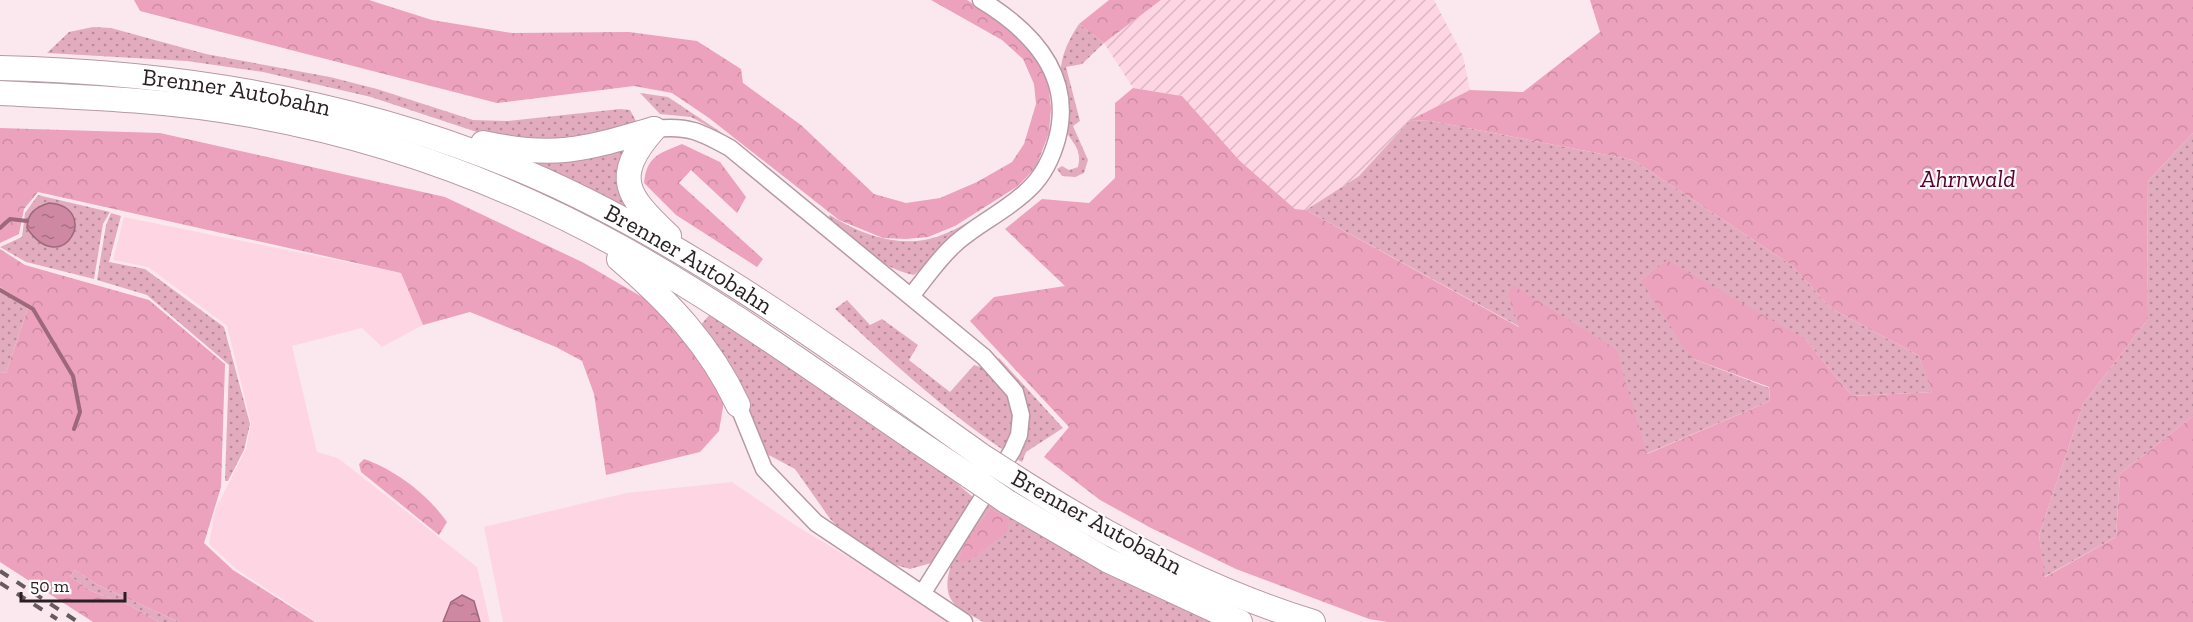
<svg xmlns="http://www.w3.org/2000/svg" width="2193" height="622" font-family="'Zilla Slab',serif">
<defs>
<pattern id="industrial-furrows" width="10" height="10" patternUnits="userSpaceOnUse" patternTransform="scale(1.5)"><rect width="10" height="10" fill="#fed6e3"/><path d="M-1 1l2-2M0 10L10 0M9 11l2-2" fill="none" stroke="#dab7c2"/></pattern>
<pattern id="grass-dots" width="8" height="8" patternUnits="userSpaceOnUse" patternTransform="scale(1.5)"><rect width="8" height="8" fill="#e3acbe"/><path d="M2 2h.1M6 6h.1" fill="none" stroke="#b88b9a" stroke-width="1.8" stroke-linecap="round"/></pattern>
<pattern id="forest-crowns" width="20" height="18" patternUnits="userSpaceOnUse" patternTransform="scale(1.5)"><rect width="20" height="18" fill="#eca2bc"/><path d="M2 6a3 3 0 1 1 6 0M12 15a3 3 0 1 1 6 0" fill="none" stroke="#cb8ba1"/></pattern>
<pattern id="water-ripples" width="26" height="14" patternUnits="userSpaceOnUse" patternTransform="scale(1.5)"><rect width="26" height="14" fill="#cf88a1"/><path d="M2 4q2-2 4 0t4 0M15 11q2-2 4 0t4 0" fill="none" stroke="#a86f83"/></pattern>
</defs>
<rect width="100%" height="100%" fill="#fbe8ee"/>
<path fill="#fed6e3" d="M124 217 401 273 423 325 382 347 362 328 292 346 317 452 338 458 477 567 490 622H317L236 569 209 544 215 510 246 449 251 423 227 326 148 267 113 260Z
M732 482 795 525 885 579 951 622H503L484 527 626 493Z"/>
<path fill="url(#industrial-furrows)" d="M1161 0H1434L1463 56 1470 90 1410 120 1359 176 1306 210 1295 209 1240 161 1182 96 1133 88 1104 43Z"/>
<path fill="url(#grass-dots)" d="M1079 24 1104 43 1082 64 1066 67 1080 121 1073 126 1088 160 1084 173 1075 177 1062 176 1057 169 1062 166 1069 170 1078 167C1082 149 1074 145 1065 130 1062 124 1063 114 1062 107 1059 71 1058 56 1079 24Z
M93 27 111 28 206 54 330 77 377 89 473 120 507 121 620 109 630 110 636 121 631 128 591 142 498 139 371 97 263 72 187 61 47 53 69 32Z
M640 93 668 97 728 137 691 117 660 114Z
M1410 120 1431 121 1633 160 1791 265 1832 309 1918 355 1934 392 1852 396 1805 339 1691 358 1769 388 1770 401 1646 454 1615 349 1508 296 1520 327 1306 210 1359 176Z
M2193 133V416L2120 474 2116 537 2044 577 2039 535 2083 404 2148 319 2147 182Z
M638 139 637 215 508 154Z
M38 195 110 212 103 224 94 279 26 262 0 247 22 237 25 213Z
M992 208 914 275C879 268 854 241 828 218L830 215C858 233 895 247 929 239 951 234 973 219 992 208Z
M111 213 121 216 109 262 145 269 224 327 250 424 244 450 228 481H225L229 365 147 295 97 280 106 225Z
M0 287 29 305 6 373 0 372Z
M847 300 870 325 882 319 918 345 909 360 950 392 974 365 989 370 999 358 1063 428 1026 452 1022 462C953 419 895 365 835 309Z
M711 313 945 473 974 498 931 563 910 569 892 564 848 537 831 520 795 469 765 453 699 327Z
M986 503 1139 589 1214 622H983C974 616 958 610 952 601 934 575 973 526 986 503Z
M75 570 98 585 179 622H159L129 605 91 591 70 576Z"/>
<path fill="url(#forest-crowns)" d="M134 0H369L432 20 512 33 629 32 697 41 741 69 743 83 801 125 874 194 906 203 940 198 977 182 1012 162 1024 144 1036 104 1034 84 1023 59 1002 40 931 0H967L1010 27 1031 46 1047 74 1051 108 1049 133 1036 167 1018 186 955 226 928 237 906 239 883 238 839 220 709 118 672 93 634 86 497 103 140 11Z
M1109 0H1161L1104 43 1079 24Z
M1590 0H2193V133L2147 182 2148 319 2083 404 2039 535 2045 577 2116 537 2120 474 2193 416V622H1388L1369 619 1236 569 1151 528 1100 500 1044 457 1069 427 970 321 994 297 1065 286 1005 229 1042 199 1089 203 1115 178V103L1133 88 1182 96 1240 161 1295 209 1306 210 1519 327 1508 296 1512 285 1616 349 1647 454 1770 401 1769 387 1691 358 1641 281 1667 260 1805 339 1852 396 1933 392 1918 355 1832 309 1791 265 1633 160 1431 121 1410 120 1470 90 1523 92 1600 32Z
M0 128 160 133 445 197 582 262 680 319 725 395 719 431 700 452 606 475 594 394 582 361 556 347 470 312 423 325 401 273 38 192 24 209 19 234 0 243Z
M682 144 720 162 746 197 737 213 691 170 679 183 763 259 757 267 676 215 644 183C647 156 658 154 682 144Z
M0 249 25 265 149 300 225 364 221 487 204 543 233 570 315 622H179L98 585 75 570 70 576 91 591 129 605 159 622H93L0 562V372L6 373 29 305 0 287Z
M364 459C396 470 428 495 447 522L439 535 361 472 359 464Z
M991 509 1009 520 1007 532 967 562 959 561 965 543Z"/>
<path fill="url(#water-ripples)" stroke="#9e687b" stroke-width="1.5" d="M49 203C102 207 63 281 27 228 27 213 36 207 49 203Z
M462 595 474 601 480 622H443L451 602Z"/>
<g fill="none" stroke-linecap="round" stroke-linejoin="round">
<path stroke="#9e687b" stroke-width="4" d="M0 228 10 219 27 221
M0 290 33 309 73 376 80 412 74 429"/>
<g stroke="#b699a2" stroke-width="19">
<path id="minor" d="M654 129C688 125 701 132 730 148L984 357 1015 392 1021 415 1019 435 1012 451 922 594
M911 296C925 279 938 259 955 244 978 223 1009 210 1031 187 1044 174 1052 157 1057 139 1074 75 1032 31 981 0
M738 405 764 469 816 523 964 622"/>
</g>
<g stroke="#b699a2" stroke-width="26">
<g id="highway">
<path id="s1" d="M0 68C181 72 356 101 523 171 684 239 840 355 982 456"/>
<path d="M0 93C84 97 168 100 251 115 380 138 507 184 622 248 744 316 854 401 971 477"/>
<path d="M654 129C611 178 627 196 669 236"/>
<path d="M483 143C555 159 585 149 654 129"/>
<path d="M619 259C669 302 710 345 738 405"/>
<path d="M1021 481C1112 539 1209 590 1313 622"/>
<path d="M1006 501 1107 560 1240 622"/>
</g>
</g>
<use href="#minor" stroke="#fff" stroke-width="16"/>
<use href="#highway" stroke="#fff" stroke-width="24"/>
<path stroke="#675a5e" stroke-width="4" stroke-dasharray="10 10" stroke-linecap="butt" d="M0 571 78 622
M0 583 57 619"/>
<g stroke="#b699a2" stroke-width="26" stroke-linecap="butt">
<path id="highway-bridge" d="M982 456 1021 481
M971 477 1006 501"/>
</g>
<use href="#highway-bridge" stroke="#fff" stroke-width="24"/>
</g>
<g text-anchor="middle" stroke-width="4.5" stroke-linejoin="round" paint-order="stroke">
<g font-size="24" fill="#2a1f22" stroke="#fbfbfb">
<text dy="8" stroke="none"><textPath href="#s1" startOffset="238">Brenner Autobahn</textPath></text>
<text dy="8" stroke="none"><textPath href="#s1" startOffset="724">Brenner Autobahn</textPath></text>
<text transform="translate(1097 522) rotate(29)" y="8">Brenner Autobahn</text>
</g>
<g font-size="24" font-style="italic" fill="#58002f" stroke="#fbfbfb">
<text x="1968" y="187">Ahrnwald</text>
</g>
</g>
<path d="M21 592v9h104v-9" fill="none" stroke="#2a1f22" stroke-width="3"/>
<text x="30" y="592" font-size="18" fill="#2a1f22" stroke="#fbfbfb" stroke-width="4.5" paint-order="stroke">50 m</text>
</svg>
